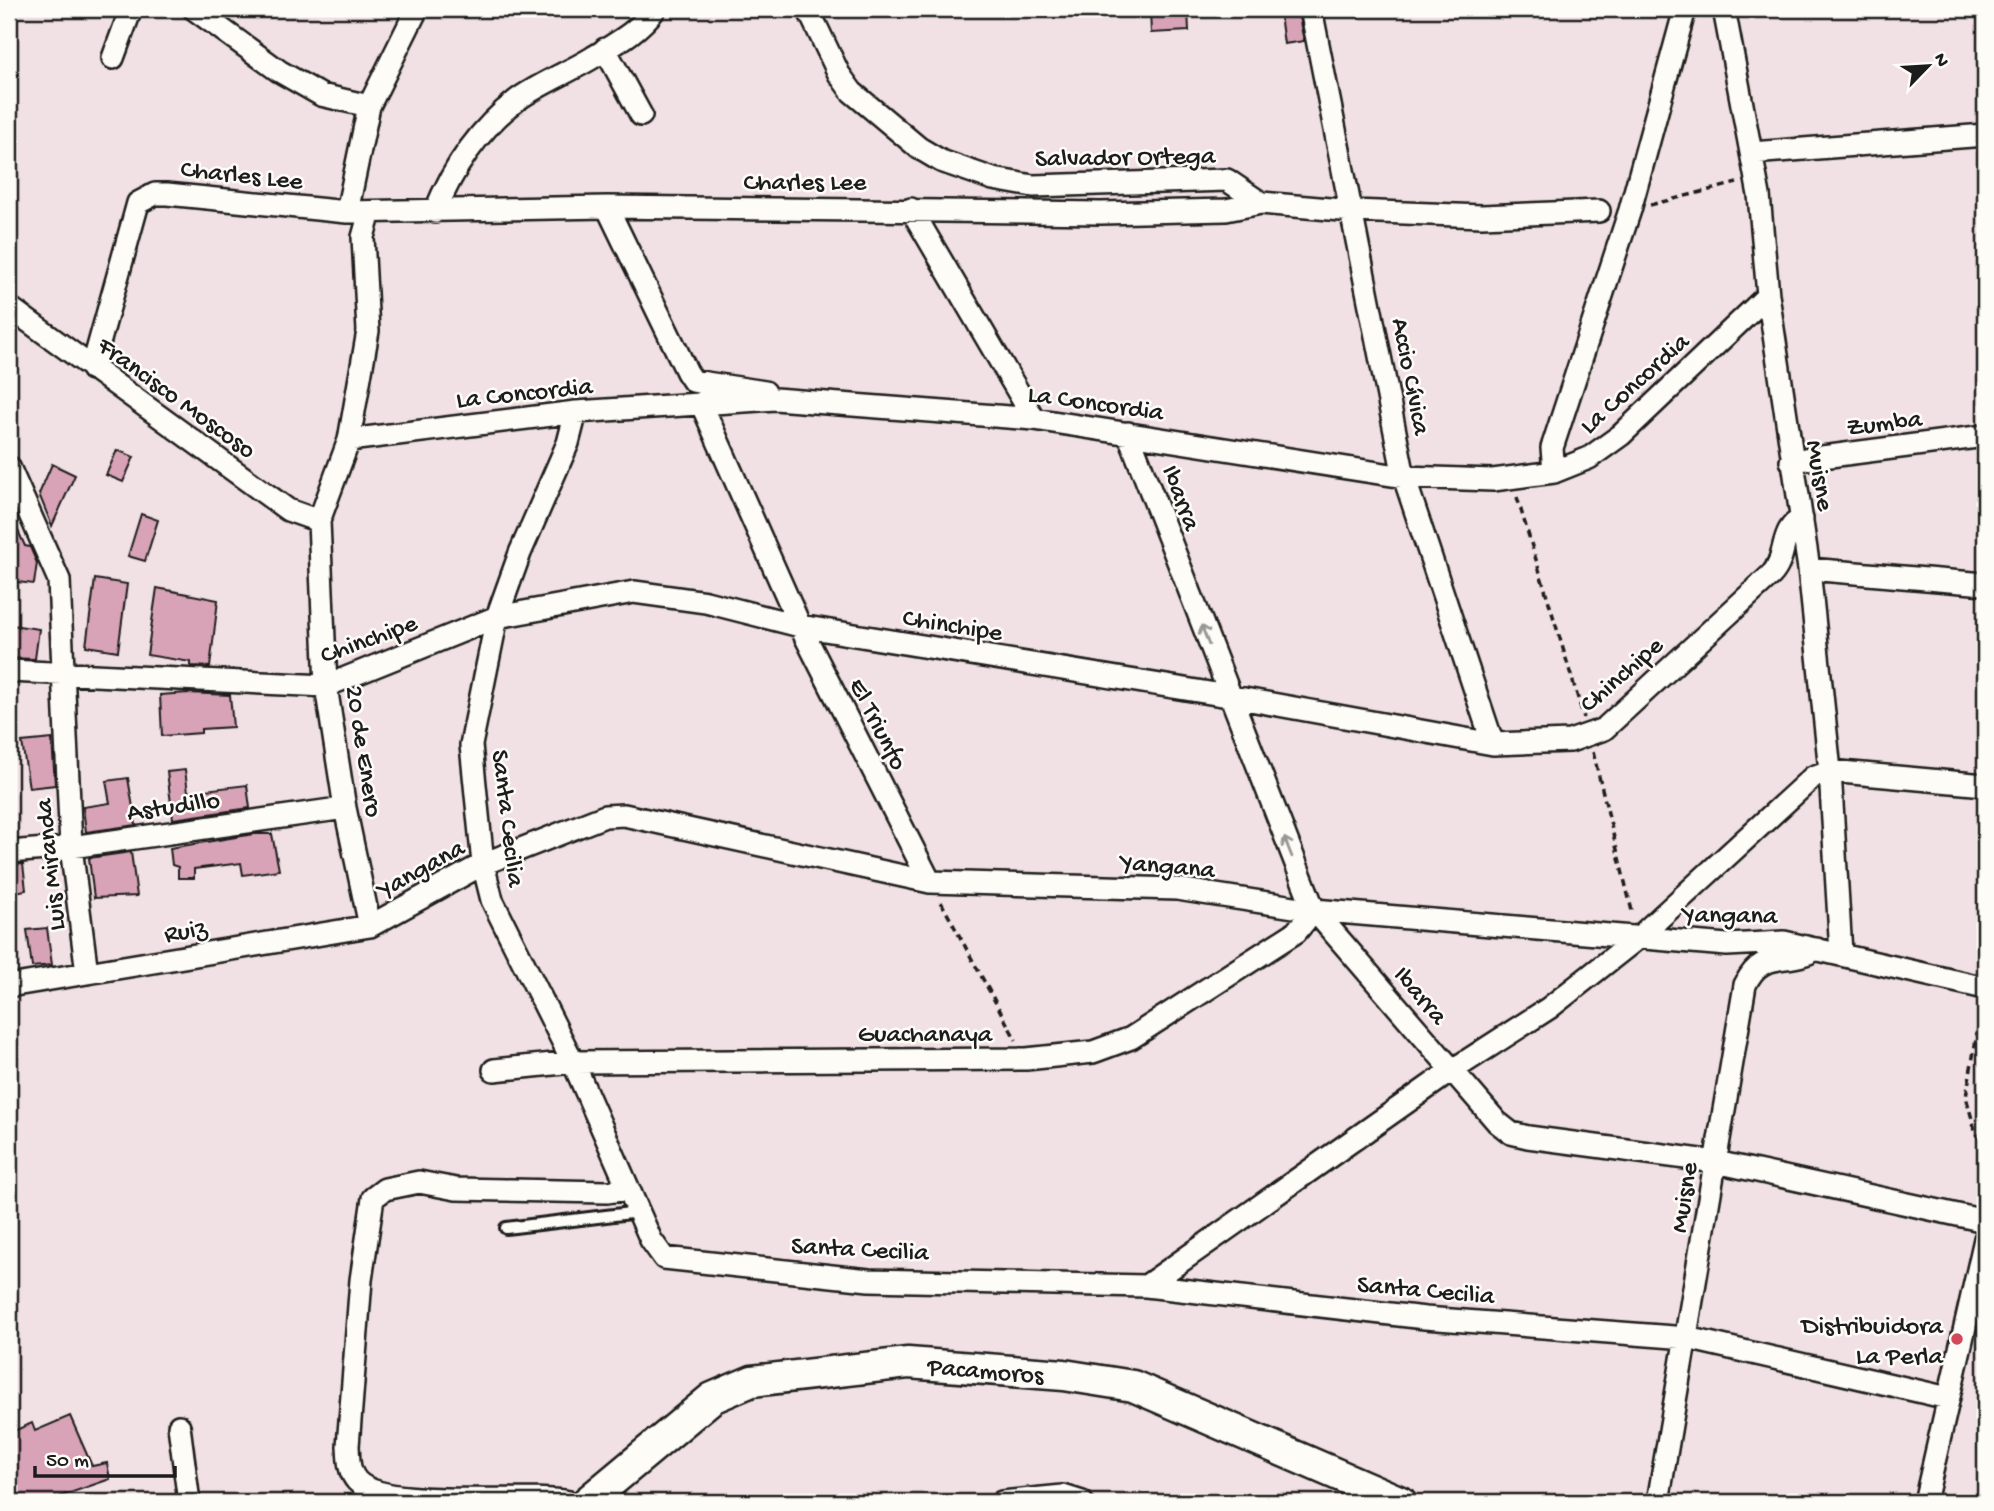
<svg xmlns="http://www.w3.org/2000/svg" width="1994" height="1511" font-family="'Gochi Hand',sans-serif">
<rect width="100%" height="100%" fill="#f2e1e4"/>
<filter id="ink" filterUnits="userSpaceOnUse"><feTurbulence type="fractalNoise" baseFrequency=".0143" numOctaves="2"/><feDisplacementMap in="SourceGraphic" scale="14" xChannelSelector="R" yChannelSelector="G"/><feConvolveMatrix kernelMatrix="1 2 1 2 8 2 1 2 1" color-interpolation-filters="sRGB"/></filter>
<g filter="url(#ink)">
<path fill="#d9a3b7" stroke="#1c1c1c" stroke-width="2" d="M1188 9 1189 31 1151 33 1150 10Z
M1295 13 1299 17 1304 41 1284 44 1280 15Z
M117 450 134 457 123 482 106 475Z
M52 464 75 475 52 526 39 494Z
M9 511 25 546 30 547 37 563 34 584 9 581Z
M141 514 158 520 145 561 128 556Z
M95 579 127 584 118 651 86 646Z
M157 588 218 600 210 667 191 666V662L147 655Z
M12 625 39 629 35 659 9 658Z
M188 693 230 695 233 727 201 729V733L162 736 160 695Z
M52 739 55 785 29 788 22 742Z
M185 770 188 792 247 785 250 808 173 819 167 772Z
M128 778 136 825 86 832 83 807 110 803 106 781Z
M254 834H272L279 870 243 875 241 863 194 869V878H178V867L172 865 170 848Z
M131 852 137 896 94 898 89 858Z
M23 864 26 890 9 893V865Z
M47 928 52 965 32 967 27 930Z
M70 1416 92 1466 107 1463 110 1479 61 1496 64 1502H23L21 1498 18 1499 9 1471V1433L32 1423 35 1431Z"/>
<g fill="none" stroke-linecap="round" stroke-linejoin="round">
<g stroke="#1c1c1c" stroke-width="16">
<path id="lane" d="M506 1228 639 1212"/>
</g>
<g stroke="#1c1c1c" stroke-width="26">
<path id="street" d="M194 9 279 71 321 95 369 106
M808 9 839 74 852 92 919 148 941 161 993 179 1033 186 1227 180 1261 203 1353 211 1482 216 1599 211
M1311 9 1404 477 1493 744
M1724 9 1759 195 1768 295 1809 569 1830 771 1841 953
M605 49 641 115
M113 58 131 9
M1752 153 1985 135
M607 207 687 372 693 381 765 392
M911 209 1034 419
M347 212 607 207 1101 213 1226 210 1261 203
M370 212 363 237 368 331 349 440 319 521 326 686 345 808 370 926
M435 212C453 167 478 130 517 100 537 85 569 72 592 58 616 43 639 31 655 9
M9 307 288 510 319 521
M92 369 138 203 155 194H167L347 212 369 106 417 9
M701 403 800 626 930 882
M576 412 568 443 520 553 497 617 471 745 483 864 492 900 573 1062 651 1240 664 1258 869 1280 1146 1286 1425 1318 1687 1338 1948 1398
M1128 433 1314 910 1497 1122 1511 1133 1528 1137 1716 1162 1985 1221
M349 440 576 412 775 399 1034 419 1404 477 1493 480 1554 472 1589 458 1621 435 1768 295
M1791 461 1985 436
M9 467 59 580 71 847 87 973
M1554 472 1552 448 1630 210 1685 9
M1809 569 1985 584
M9 671 326 686 497 617 634 592 706 602 800 626 1228 696 1493 744 1570 741 1604 729 1771 575C1788 558 1779 528 1802 519
M9 852 71 847 345 808
M9 986 370 926 483 864 605 816 624 815 930 882 1177 889 1314 910 1727 945 1784 942 1985 988
M494 1070 573 1062 1026 1059 1093 1052 1131 1038 1296 932 1314 910
M1146 1286 1451 1071 1549 1008 1639 937 1813 777 1830 771 1985 785
M179 1426 189 1502
M569 1502C526 1493 385 1511 357 1481 348 1471 349 1459 348 1446L361 1280 373 1198 385 1189 419 1182 456 1189 607 1192 628 1189
M1002 1502 1063 1496 1082 1502
M1658 1502 1745 985C1762 948 1786 966 1817 949
M1925 1502 1985 1239"/>
</g>
<g stroke="#1c1c1c" stroke-width="35">
<g id="secondary">
<path id="s1" d="M587 1502 712 1398 752 1381 908 1363 1064 1375 1133 1386 1401 1502"/>
</g>
</g>
<path stroke="#1c1c1c" stroke-width="3.5" stroke-dasharray="7 5" stroke-linecap="butt" d="M1650 205 1737 183
M1517 497 1584 718
M1593 752 1633 915
M941 902 1016 1040
M1982 1005 1966 1097 1975 1130 1985 1148"/>
<use href="#lane" stroke="#fdfcf7" stroke-width="10"/>
<use href="#street" stroke="#fdfcf7" stroke-width="21"/>
<use href="#secondary" stroke="#fdfcf7" stroke-width="30"/>
</g>
<defs><path id="oneway-shaft" d="M-6 0H5M1.5-3L5.5 0L1.5 3" fill="none" stroke-width="1.6" stroke-linecap="round" stroke-linejoin="round" transform="scale(1.75)"/></defs>
<g stroke="#989794">
<use href="#oneway-shaft" transform="translate(1205 635) rotate(-111)"/>
<use href="#oneway-shaft" transform="translate(1288 847) rotate(-112)"/>
</g>
</g>
<circle fill="#d1495b" stroke="#fdfcf7" stroke-width="2.5" cx="1957" cy="1339" r="7"/>
<g text-anchor="middle" stroke-width="5" stroke-linejoin="round" paint-order="stroke">
<g font-size="26" fill="#1c1c1c" stroke="#fdfcf7">
<text transform="translate(1125 155) rotate(-1)" y="9">Salvador Ortega</text>
<text transform="translate(242 173) rotate(6)" y="9">Charles Lee</text>
<text x="805" y="189">Charles Lee</text>
<text transform="translate(1413 376) rotate(79)" y="9">Accio Cívica</text>
<text transform="translate(1633 382) rotate(-42)" y="9">La Concordia</text>
<text transform="translate(524 391) rotate(-6)" y="9">La Concordia</text>
<text transform="translate(178 396) rotate(36)" y="9">Francisco Moscoso</text>
<text transform="translate(1096 401) rotate(8)" y="9">La Concordia</text>
<text transform="translate(1884 421) rotate(-7)" y="9">Zumba</text>
<text transform="translate(1822 475) rotate(80)" y="9">Muisne</text>
<text transform="translate(1183 497) rotate(69)" y="9">Ibarra</text>
<text transform="translate(953 623) rotate(9)" y="9">Chinchipe</text>
<text transform="translate(368 637) rotate(-20)" y="9">Chinchipe</text>
<text transform="translate(1620 673) rotate(-41)" y="9">Chinchipe</text>
<text transform="translate(880 723) rotate(63)" y="9">El Triunfo</text>
<text transform="translate(366 751) rotate(81)" y="9">20 de Enero</text>
<text transform="translate(173 804) rotate(-8)" y="9">Astudillo</text>
<text transform="translate(510 818) rotate(83)" y="9">Santa Cecilia</text>
<text transform="translate(1168 864) rotate(5)" y="9">Yangana</text>
<text transform="translate(48 865) rotate(-96)" y="9">Luis Miranda</text>
<text transform="translate(420 867) rotate(-29)" y="9">Yangana</text>
<text transform="translate(1730 913) rotate(1)" y="9">Yangana</text>
<text transform="translate(185 929) rotate(-10)" y="9">Ruiz</text>
<text transform="translate(1422 994) rotate(49)" y="9">Ibarra</text>
<text x="925" y="1041">Guachanaya</text>
<text transform="translate(1682 1197) rotate(-81)" y="9">Muisne</text>
<text transform="translate(860 1247) rotate(3)" y="9">Santa Cecilia</text>
<text transform="translate(1426 1288) rotate(5)" y="9">Santa Cecilia</text>
<text dy="9" stroke="none"><textPath href="#s1" startOffset="441">Pacamoros</textPath></text>
</g>
<g font-size="26" fill="#1c1c1c" stroke="#fdfcf7" text-anchor="end">
<text x="1943" y="1333">Distribuidora<tspan x="1943" dy="30">La Perla</tspan></text>
</g>
</g>
<rect width="1994" height="1511" fill="none" stroke="#fdfcf7" stroke-width="35"/>
<rect x="18" y="18" width="1959" height="1476" fill="none" stroke="#1c1c1c" stroke-width="2.5" filter="url(#ink)"/>
<g transform="translate(1928 66) rotate(65)" stroke="#fdfcf7" stroke-width="5" paint-order="stroke">
<path d="M0-5L12 26L0 18L-12 26Z" fill="#1c1c1c"/>
<text y="-10" font-size="19" font-weight="bold" text-anchor="middle" fill="#1c1c1c">N</text>
</g>
<path d="M35 1466v10h140v-10" fill="none" stroke="#1c1c1c" stroke-width="3.5"/>
<text x="46" y="1466" font-size="21" fill="#1c1c1c" stroke="#fdfcf7" stroke-width="5" paint-order="stroke">50 m</text>
</svg>
